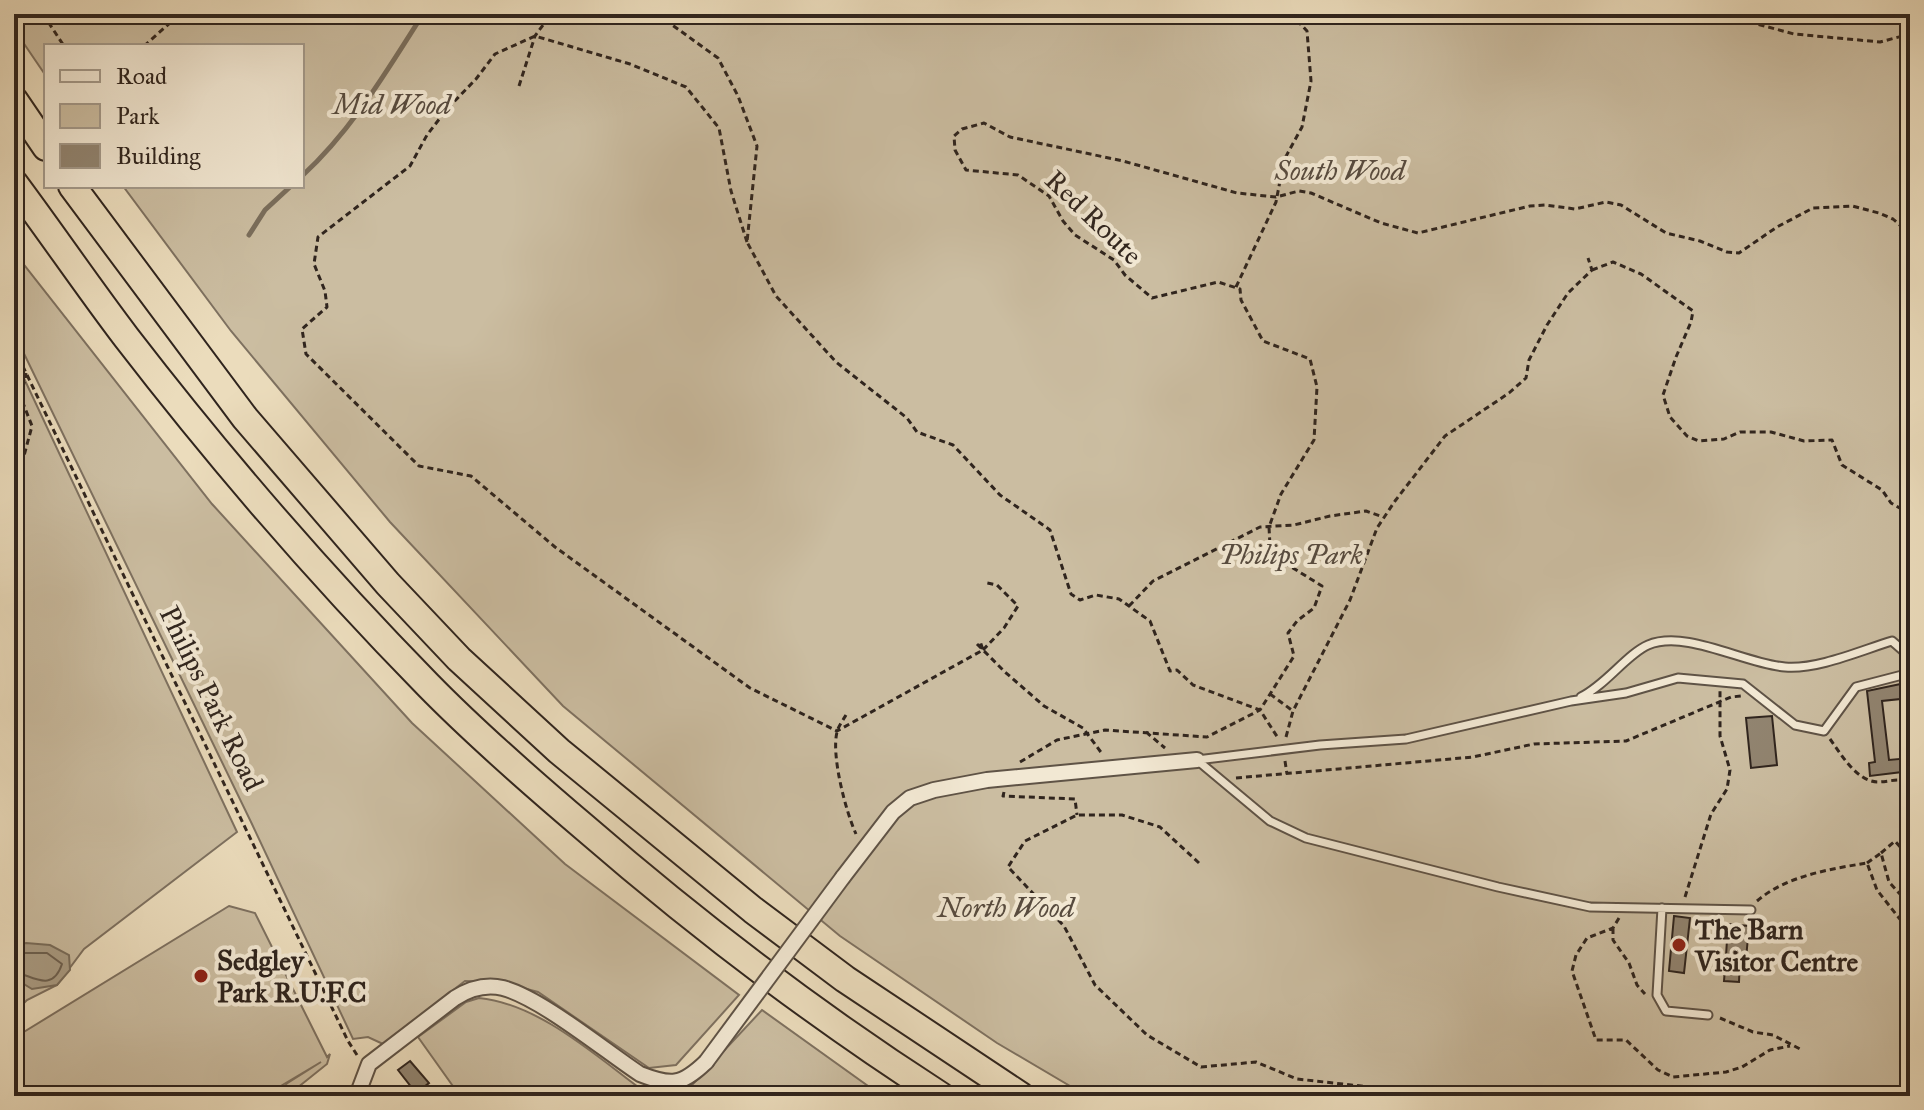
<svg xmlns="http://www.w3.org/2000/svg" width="1924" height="1110" font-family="'IM FELL Great Primer',serif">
<rect width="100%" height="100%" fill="#ebdcbc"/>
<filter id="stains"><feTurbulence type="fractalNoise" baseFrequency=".0025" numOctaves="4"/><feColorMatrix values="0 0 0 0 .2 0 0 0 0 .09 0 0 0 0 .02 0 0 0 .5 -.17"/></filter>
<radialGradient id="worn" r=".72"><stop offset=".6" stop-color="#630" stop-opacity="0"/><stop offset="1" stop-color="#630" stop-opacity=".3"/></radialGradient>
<path fill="#cbbda1" stroke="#7e7160" stroke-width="2" d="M14 14H1910V1096H1087L997 1043 840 936 563 706 390 522 231 331 123 186H302V46H46V76L14 29Z
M14 252 212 504 412 723 565 864 739 995 676 1065 649 1068 538 992 500 982 465 981 383 1044 368 1037 353 1039 251 822 14 333Z
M14 357 237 832 84 949 57 985 27 1000 14 1013Z
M229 906 255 913 327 1057 330 1054 327 1064 287 1096H274L288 1088 286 1084 321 1062 264 1096H14V1038Z
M479 998C541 1004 599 1059 649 1095L691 1086 762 1010 882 1096H460L418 1037 466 1002Z"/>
<path fill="#ab9e86" stroke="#7a6e5c" stroke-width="2" d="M26 943 50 945 69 955 70 970 57 985 32 989 14 978V946Z"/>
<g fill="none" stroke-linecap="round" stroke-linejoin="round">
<path stroke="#6e6252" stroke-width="2" d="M14 953H47L62 964C52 994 32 975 14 972"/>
<path stroke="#7a6e5c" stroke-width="5" d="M302 176C350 132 383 77 418 22L420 14
M249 235 265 210 291 186"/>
</g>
<path fill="#918470" stroke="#30251e" stroke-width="2" d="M1910 682V698L1882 701 1889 760 1910 758V771L1870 776 1869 763 1875 762 1867 691Z
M1772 716 1777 765 1751 768 1746 718Z
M1674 916 1690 918 1684 973 1669 971Z
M1728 924 1749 926 1746 959 1740 958 1739 982 1724 981 1725 968H1718L1719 955 1726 956Z
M410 1061 429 1083 416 1093 398 1070Z"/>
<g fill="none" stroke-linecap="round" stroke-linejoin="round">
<g stroke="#5f5346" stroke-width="11">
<path id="service" d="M1905 674 1910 642
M1581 697C1606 685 1627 654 1648 645 1686 629 1745 664 1785 667 1817 670 1862 650 1892 641L1907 654
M1197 760 1320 745 1406 739 1571 701 1626 693 1678 678 1743 684 1795 725 1824 731 1856 687 1910 673
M1197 760 1270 821 1306 838 1498 887 1590 907 1751 910
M1662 908 1657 995 1666 1011 1708 1015"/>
</g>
<g stroke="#5f5346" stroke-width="18">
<path id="minor" d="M843 877 893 812 910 798 934 790 987 780 1197 760
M358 1093 369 1064 455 998C469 989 486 984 503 988 541 998 605 1051 640 1074 671 1086 681 1086 706 1062"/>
</g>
<g stroke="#30251e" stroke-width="30">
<path id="motorway" d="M14 100 46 147
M14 183C52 234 88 287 126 337 220 459 321 576 428 685 477 735 531 782 584 827 697 925 815 1015 941 1096
M72 186 245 418 388 584 459 659 559 751 753 910 845 979 1021 1096"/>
</g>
<path stroke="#30251e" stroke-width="3" stroke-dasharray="6 4" stroke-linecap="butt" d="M43 14 64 46
M657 14 718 58 738 96 757 146 747 242 776 296 836 362 907 418 917 432 953 445 1000 495 1050 530 1071 594 1080 600 1096 595 1119 599 1150 621 1170 671 1177 670 1193 685 1260 710 1278 738
M1720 14 1794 34 1880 42 1910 34
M144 46 180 14
M519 86 535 36 551 14
M747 242 731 191 719 128 686 87 630 64 535 36 495 54 476 79 447 109 427 135 410 166 318 237 314 264 325 291 327 307 302 329 306 354 419 466 471 476 555 547 750 688 837 731 983 650 980 641
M1592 270 1613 262 1641 274 1693 311 1691 322 1676 357 1663 395 1670 417 1687 436 1699 441 1724 439 1740 432H1771L1804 441 1832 440 1842 465 1882 490 1891 503 1910 514
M1236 287 1276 202 1284 160 1302 127 1311 81 1307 31 1291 14
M14 348 348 1041 357 1055
M14 493 32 426 21 398 26 373
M1129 606 1153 581 1260 527 1294 525 1330 516 1366 511 1383 517
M977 644 1005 672 1044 706 1083 728 1103 755
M983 650 1004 628 1018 606 997 585 987 583
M1270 694 1293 711
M846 715C843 720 838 727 837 732 831 756 846 812 856 834
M1146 732 1165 748
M1286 737 1293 711 1350 600 1377 528 1395 501 1445 436 1509 393 1526 378 1529 360 1547 325 1568 293 1592 270 1588 258
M1830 739C1841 754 1857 782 1878 782 1889 782 1900 777 1910 783
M1285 761 1287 774
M1020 762 1057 740 1105 730 1207 737 1260 710 1294 656 1288 633 1297 621 1314 608 1322 586 1285 563 1270 546 1269 527 1281 494 1314 440 1317 387 1310 359 1263 341 1241 300 1240 289 1218 282 1152 298 1125 275 1114 260 1075 235 1063 221 1049 196 1018 175 966 170 955 150 954 136 962 129 984 123 1010 137 1123 161 1237 193 1276 197 1299 191 1311 193 1381 223 1418 233 1530 206 1545 205 1575 209 1606 202 1621 205 1666 233 1700 241 1727 252 1739 253 1777 227 1813 208 1852 206 1879 213 1893 219 1910 234
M1236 778 1473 757 1534 744 1626 741 1731 697 1741 696
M1004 792 1003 796 1075 799 1077 815
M1910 812 1907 815 1910 818
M1881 853 1895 841 1910 858
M1199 863 1160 827 1122 815H1077L1025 841 1008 867 1064 926 1095 985 1147 1035 1201 1067 1256 1062 1297 1079 1379 1088 1423 1096
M1867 863 1881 853 1889 882 1910 905
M1685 897 1711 814 1727 789 1730 770 1720 736V691
M1757 901C1786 876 1830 869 1867 863L1877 890 1910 932
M1619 918 1613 928 1587 938 1576 955 1572 971 1596 1040H1626L1658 1070 1673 1077 1726 1072 1742 1067 1770 1050 1790 1046
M1613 928V940L1629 963 1637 985 1645 994
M1720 1018 1753 1032 1773 1035 1802 1050
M1503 1090 1524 1096"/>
<use href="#service" stroke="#f2e8d3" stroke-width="7"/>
<use href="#minor" stroke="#f2e8d3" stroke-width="14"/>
<use href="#motorway" stroke="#ebdcbc" stroke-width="26"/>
<g stroke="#5f5346" stroke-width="18" stroke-linecap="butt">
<path id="minor-bridge" d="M706 1062 843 877"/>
</g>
<use href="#minor-bridge" stroke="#f2e8d3" stroke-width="14"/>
</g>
<g fill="#8f2418" stroke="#f2e8d3" stroke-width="3">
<circle cx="1679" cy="945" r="8"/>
<circle cx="201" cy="976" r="8"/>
</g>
<g text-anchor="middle" stroke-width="8" stroke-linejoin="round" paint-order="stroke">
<g font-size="28" font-style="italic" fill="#574b3f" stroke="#f2e8d3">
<text x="392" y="114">Mid Wood</text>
<text x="1340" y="180">South Wood</text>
<text x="1291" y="564">Philips Park</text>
<text x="1006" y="917">North Wood</text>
</g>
<g font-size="28" fill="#30251e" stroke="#f2e8d3">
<text transform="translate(1094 217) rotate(44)" y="10">Red Route</text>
<text transform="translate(212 698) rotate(64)" y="10">Philips Park Road</text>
</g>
<g font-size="28" font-weight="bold" fill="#30251e" stroke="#f2e8d3" text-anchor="start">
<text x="1695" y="939">The Barn<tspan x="1695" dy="32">Visitor Centre</tspan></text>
<text x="217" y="970">Sedgley<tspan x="217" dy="32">Park R.U.F.C</tspan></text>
</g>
</g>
<rect width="1924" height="1110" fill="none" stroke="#ebdcbc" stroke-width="48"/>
<rect x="16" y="16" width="1892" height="1078" fill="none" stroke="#30251e" stroke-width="4"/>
<rect x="24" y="24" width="1876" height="1062" fill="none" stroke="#30251e" stroke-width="2"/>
<rect x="44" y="44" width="260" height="144" fill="#f2e8d3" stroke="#a49a8b" stroke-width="2"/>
<rect x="60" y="70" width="40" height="12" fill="#f2e8d3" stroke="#a49a8b" stroke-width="2"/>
<text x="116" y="84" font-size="24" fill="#30251e">Road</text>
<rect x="60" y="104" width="40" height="24" fill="#cbbda1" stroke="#a49a8b" stroke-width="2"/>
<text x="116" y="124" font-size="24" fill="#30251e">Park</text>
<rect x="60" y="144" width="40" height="24" fill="#918470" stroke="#a49a8b" stroke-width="2"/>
<text x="116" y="164" font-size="24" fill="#30251e">Building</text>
<rect width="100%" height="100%" filter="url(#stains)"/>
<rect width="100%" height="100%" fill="url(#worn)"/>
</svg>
